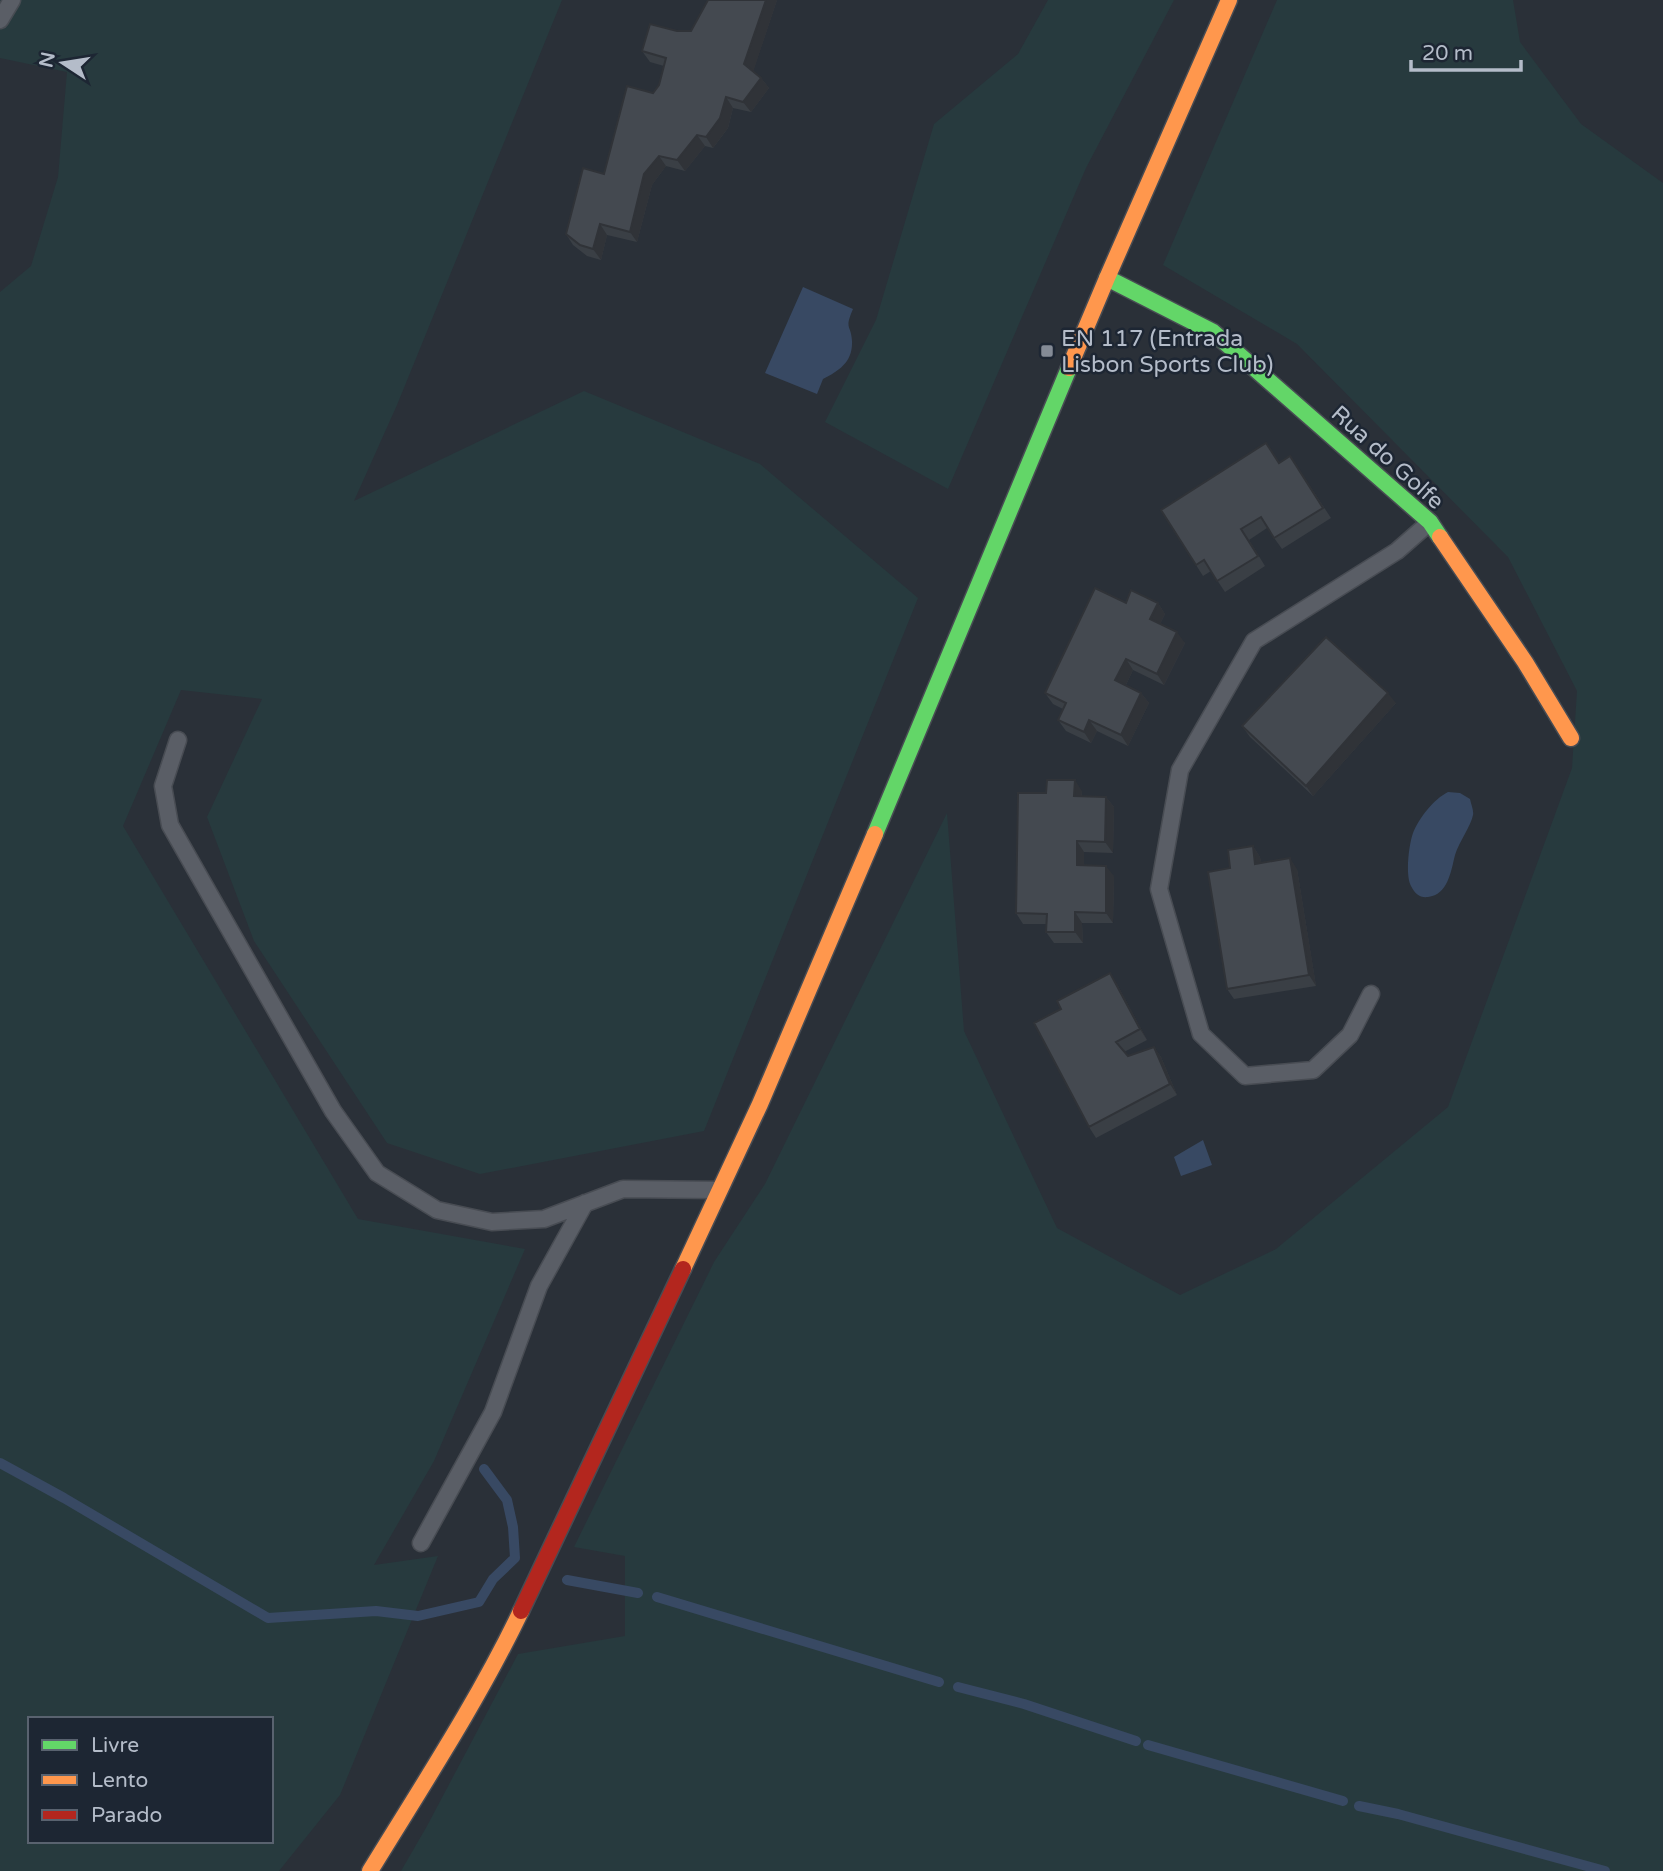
<svg xmlns="http://www.w3.org/2000/svg" width="1663" height="1871" font-family="'Varela Round',sans-serif">
<rect width="100%" height="100%" fill="#2a3038"/>
<path fill="#273a3e" fill-rule="evenodd" d="M0 0H562L397 405 354 501 584 391 760 464 918 598 704 1131 480 1174 387 1143 254 941 207 817 262 699 181 690 123 826 358 1219 525 1249 434 1461 374 1565 438 1556 340 1795 279 1871H0V292L31 266 58 177 67 72 0 58ZM30 1719H271V1841H30Z
M1048 0H1174L1086 168 948 489 825 422 876 320 934 124 1018 54Z
M1277 0H1513L1520 42 1581 124 1663 183V1871H401L427 1826 518 1654 625 1636V1556L574 1547 714 1262 765 1184 947 813 964 1031 1057 1228 1180 1295 1276 1249 1448 1107 1572 768 1577 691 1508 557 1297 344 1163 265Z"/>
<path fill="#384963" d="M803 287 853 309C844 330 851 324 852 341 853 362 839 371 823 379L817 394 765 373Z
M1448 792 1460 793 1470 799C1471 804 1474 811 1473 815 1471 826 1459 842 1455 855 1451 871 1448 895 1428 897 1420 898 1415 894 1411 886 1405 875 1409 844 1413 833 1419 818 1434 799 1448 792Z
M1203 1140 1212 1165 1181 1176 1174 1157Z"/>
<g fill="none" stroke-linecap="round" stroke-linejoin="round">
<path stroke="#384963" stroke-width="10" d="M0 1463 64 1498 268 1618 376 1611 418 1616 479 1602 493 1579 515 1558 513 1527 507 1500 484 1469
M567 1580 638 1593
M657 1597 939 1682
M958 1687 1024 1704 1136 1741
M1148 1745 1343 1801
M1359 1806 1398 1814 1605 1871"/>
<g stroke="#484c53" stroke-width="19">
<path id="lane" d="M0 20 12 0
M178 740 163 786 170 825 333 1111 377 1173 437 1210 492 1222 544 1219 623 1189 718 1190
M1371 994 1350 1035 1313 1070 1245 1076 1201 1034 1159 889 1180 770 1254 641 1397 551 1430 522
M421 1543 493 1412 539 1286 585 1203"/>
</g>
<g stroke="#484c53" stroke-width="19">
<path id="fast" d="M1107 278 1213 332 1430 522 1440 537
M875 834 1069 368"/>
</g>
<g stroke="#484c53" stroke-width="19">
<path id="slow" d="M1069 368 1107 278 1229 0
M1440 537 1525 662 1571 738
M683 1269 760 1104 875 834
M370 1871C422 1786 478 1701 521 1611"/>
</g>
<g stroke="#484c53" stroke-width="19">
<path id="jam" d="M521 1611 683 1269"/>
</g>
<use href="#lane" stroke="#5a5e66" stroke-width="16"/>
<use href="#fast" stroke="#63d668" stroke-width="16"/>
<use href="#slow" stroke="#ff974d" stroke-width="16"/>
<use href="#jam" stroke="#b3261e" stroke-width="16"/>
</g>
<path fill="#3a3f45" d="M777 0 753 71 761 78 769 88 751 112 733 108 728 128 713 148 705 146 685 171 666 166 652 185 637 242 607 235 601 260 587 256 573 245 566 234 653 93 659 85 664 66 650 62 642 51 677 31H691Z
M1290 456 1331 518 1282 549 1267 528 1249 540 1265 566 1225 592 1211 571 1203 576 1196 565 1279 463Z
M1126 603H1158L1165 614 1160 624 1185 643 1164 685 1133 670 1126 685 1141 693 1149 703 1128 746 1097 731 1091 743 1066 731 1058 720 1063 709 1053 704 1045 693Z
M1396 703 1313 796 1250 737 1242 726Z
M1082 791V796L1106 797 1114 807 1113 853 1084 852V865L1114 876 1113 923H1082L1083 943H1054L1046 932 1047 924H1023L1016 913 1046 793Z
M1253 846 1260 857 1261 863 1297 869 1316 986 1234 999 1227 989 1230 868Z
M1117 984 1147 1040 1124 1052 1128 1056 1154 1047 1161 1057 1177 1095 1096 1138 1089 1127 1061 1009Z"/>
<path fill="#303338" d="M766 0H777L752 75 744 64Z
M761 78 769 88 751 112 743 102Z
M726 97 733 108 728 128 713 148 706 137Z
M697 135 705 146 685 171 677 160Z
M659 156 666 166 652 185 637 242 630 232 644 174Z
M600 224 607 235 601 260 593 249Z
M1158 603 1165 614 1157 630 1150 619Z
M1177 632 1185 643 1164 685 1157 674Z
M1126 659 1133 670 1123 691 1115 680Z
M1141 693 1149 703 1128 746 1121 735Z
M1388 693 1396 703 1313 796 1306 786Z
M1089 720 1097 731 1091 743 1084 732Z
M1075 780 1082 791 1081 806 1074 796Z
M1106 797 1114 807 1113 853 1105 842Z
M1077 841 1084 852V876L1077 865Z
M1253 846 1260 857 1263 874 1255 864Z
M1290 858 1297 869 1316 986 1309 975Z
M1106 866 1114 876 1113 923 1106 913Z
M1075 912 1082 923 1083 943 1075 932Z
M1110 973 1117 984 1147 1040 1140 1029Z
M1154 1047 1161 1057 1177 1095 1170 1084Z"/>
<path fill="#444950" stroke="#303338" stroke-width="2" d="M708 0H766L744 64 761 78 743 102 726 97 720 118 706 137 697 135 677 160 659 156 644 174 630 232 600 224 593 249 580 245 566 234 583 168 604 174 627 86 653 93 659 85 666 58 642 51 650 24 677 31H691Z
M1266 443 1279 463 1290 456 1323 508 1274 538 1261 517 1241 529 1258 556 1217 581 1204 560 1196 565 1161 510Z
M1095 588 1126 603 1131 590 1158 603 1150 619 1177 632 1157 674 1126 659 1115 680 1141 693 1121 735 1089 720 1084 732 1058 720 1066 703 1045 693Z
M1326 637 1388 693 1306 786 1242 726Z
M1047 780H1075L1074 796 1106 797 1105 842 1077 841V865L1106 866V913L1075 912V932H1046L1047 914 1016 913 1018 793H1046Z
M1253 846 1255 864 1290 858 1309 975 1227 989 1208 872 1230 868 1228 850Z
M1110 973 1140 1029 1116 1042 1128 1056 1154 1047 1170 1084 1089 1127 1034 1023 1061 1009 1057 1001Z"/>
<rect fill="#848b96" stroke="#1d2633" stroke-width="2.5" x="1040" y="344" width="14" height="14" rx="3.5"/>
<g text-anchor="middle" stroke-width="5" stroke-linejoin="round" paint-order="stroke">
<g font-size="23" fill="#b4bcc9" stroke="#1d2633" text-anchor="start">
<text x="1061" y="346">EN 117 (Entrada<tspan x="1061" dy="26">Lisbon Sports Club)</tspan></text>
</g>
<g font-size="23" fill="#b4bcc9" stroke="#1d2633">
<text transform="translate(1388 457) rotate(42)" y="8">Rua do Golfe</text>
</g>
</g>
<rect x="28" y="1717" width="245" height="126" fill="#1d2633" stroke="#59626f" stroke-width="2"/>
<rect x="42" y="1740" width="35" height="10" fill="#63d668" stroke="#59626f" stroke-width="2"/>
<text x="91" y="1752" font-size="21" fill="#b4bcc9">Livre</text>
<rect x="42" y="1775" width="35" height="10" fill="#ff974d" stroke="#59626f" stroke-width="2"/>
<text x="91" y="1787" font-size="21" fill="#b4bcc9">Lento</text>
<rect x="42" y="1810" width="35" height="10" fill="#b3261e" stroke="#59626f" stroke-width="2"/>
<text x="91" y="1822" font-size="21" fill="#b4bcc9">Parado</text>
<g transform="translate(63 63) rotate(282)" stroke="#1d2633" stroke-width="5" paint-order="stroke">
<path d="M0-5L12 26L0 18L-12 26Z" fill="#b4bcc9"/>
<text y="-10" font-size="19" font-weight="bold" text-anchor="middle" fill="#b4bcc9">N</text>
</g>
<path d="M1411 60v10h110v-10" fill="none" stroke="#b4bcc9" stroke-width="3.5"/>
<text x="1422" y="60" font-size="21" fill="#b4bcc9" stroke="#1d2633" stroke-width="5" paint-order="stroke">20 m</text>
</svg>
